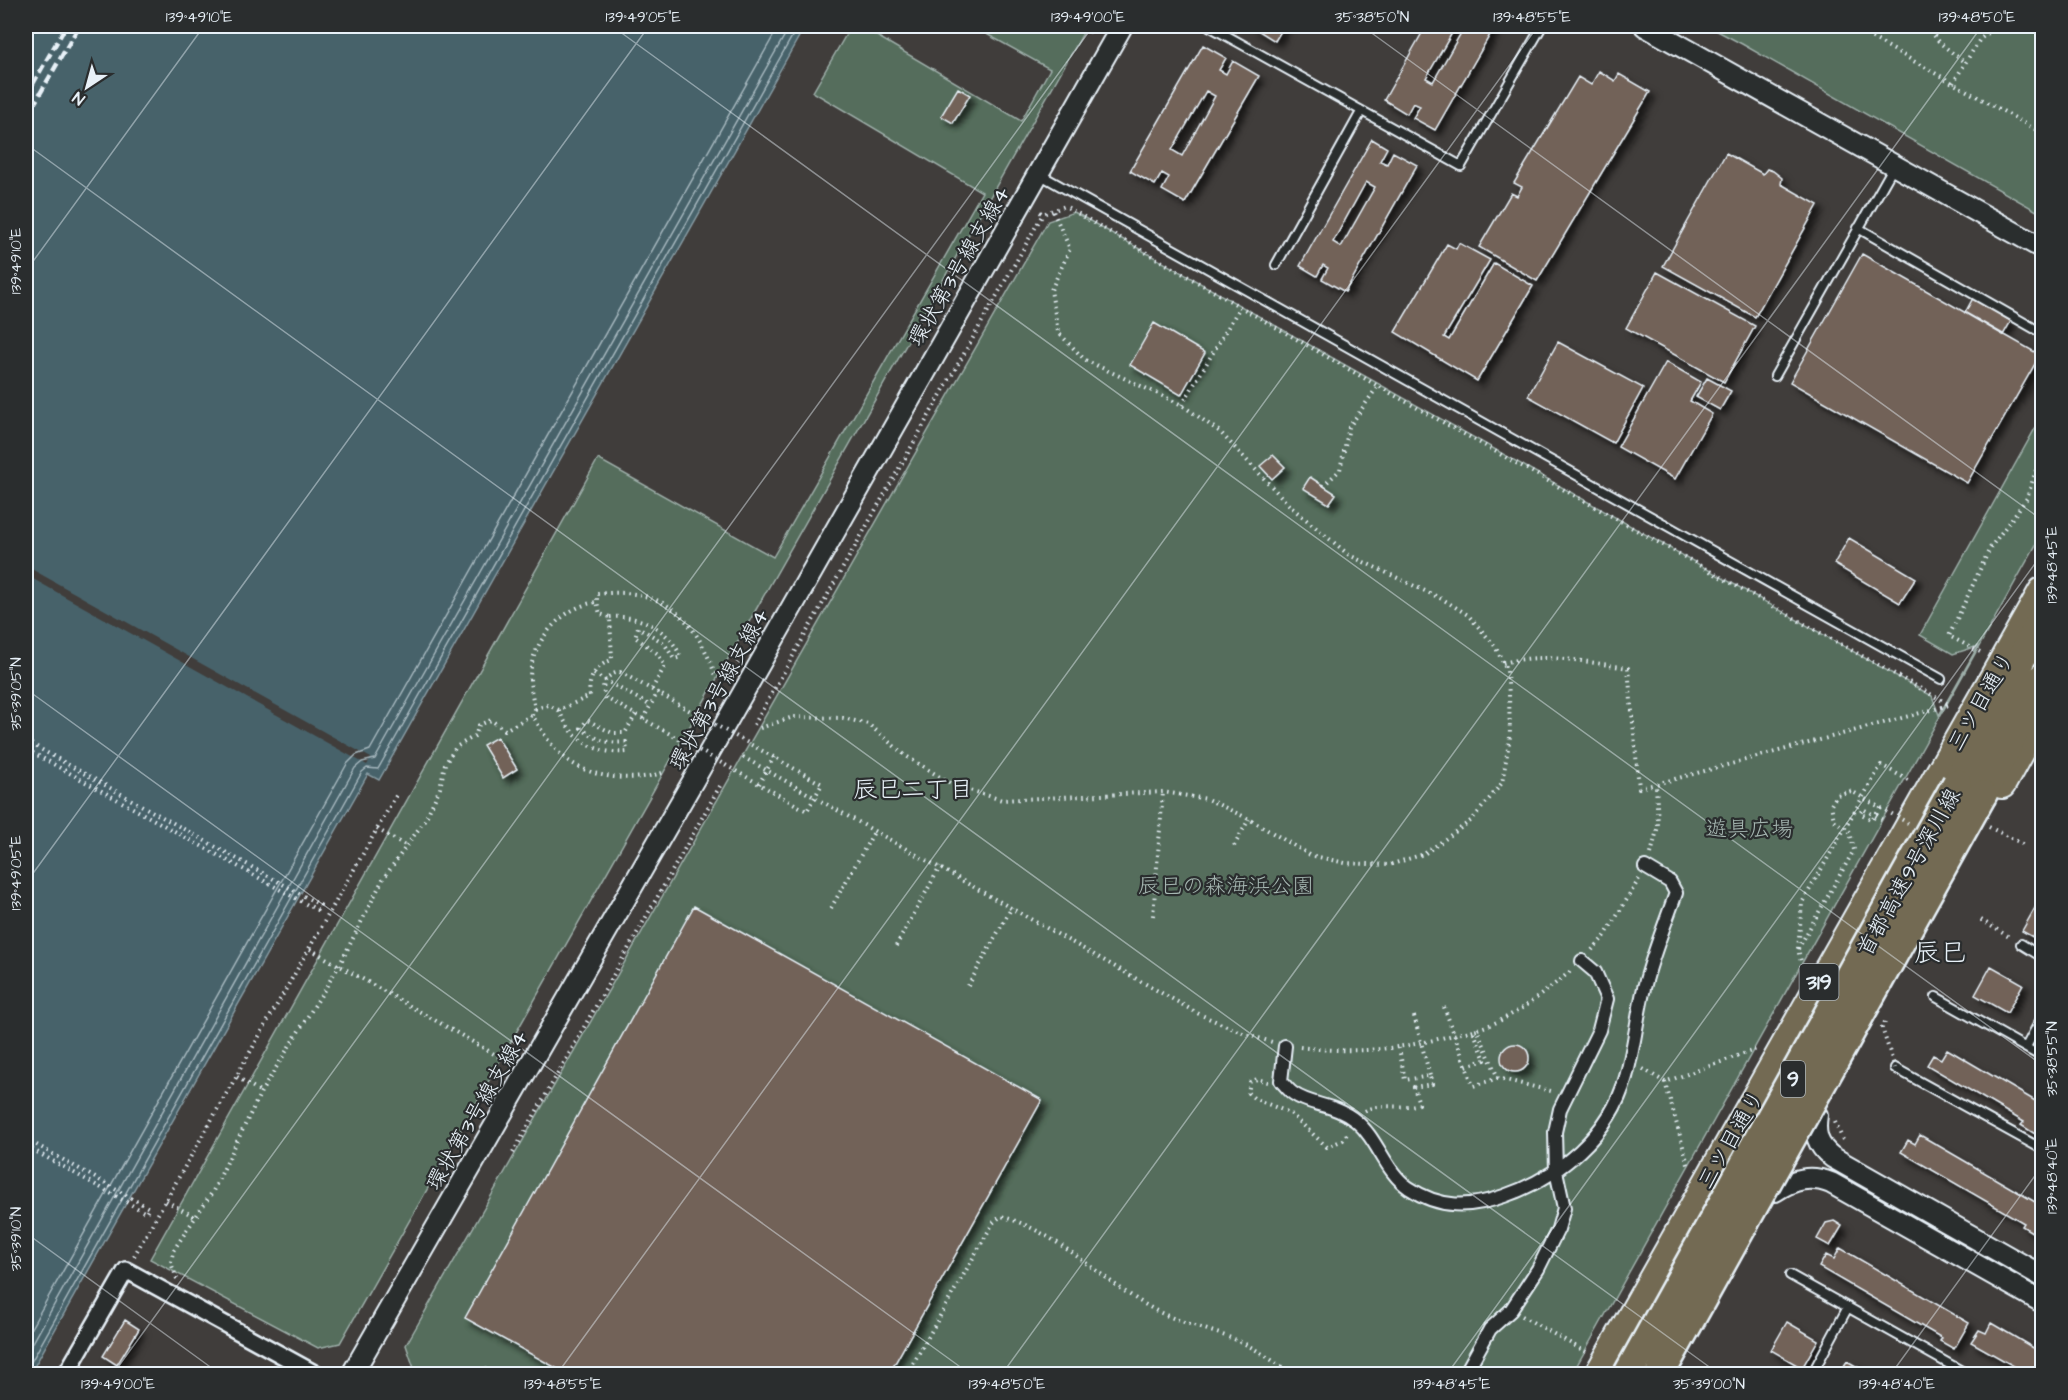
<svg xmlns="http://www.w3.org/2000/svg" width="2068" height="1400" font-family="'Architects Daughter','Klee One',sans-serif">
<defs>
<filter id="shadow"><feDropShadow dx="5.5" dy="5.5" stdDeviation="3" flood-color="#0009"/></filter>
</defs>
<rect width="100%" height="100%" fill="#403d3b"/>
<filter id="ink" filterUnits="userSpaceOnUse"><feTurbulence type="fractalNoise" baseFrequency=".0167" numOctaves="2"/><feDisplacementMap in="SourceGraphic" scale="12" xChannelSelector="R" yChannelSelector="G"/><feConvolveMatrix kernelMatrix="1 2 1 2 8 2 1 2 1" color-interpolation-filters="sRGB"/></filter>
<g filter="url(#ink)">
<path fill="#546d5b" stroke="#9eafaa" stroke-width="1.5" d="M851 26H860L1021 121 1050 69 972 26H1087L340 1343 318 1348 150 1259 598 459 773 557 982 192 813 92Z
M1708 26H2042V214L1742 44Z
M1074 212 1932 696 1939 715 1978 646 1953 654 1920 635 2042 416V534L1572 1374H416L406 1345 1048 221Z"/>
<path fill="#46626a" stroke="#879ba3" stroke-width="1.5" d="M26 26H805L379 780 368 774 30 1374H26Z"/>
<path fill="#403d3b" d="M26 566 371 758 367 765 26 575Z"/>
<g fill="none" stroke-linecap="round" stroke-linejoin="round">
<path stroke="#a7b8bf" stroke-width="1.5" d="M26 1337 347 764 356 755 370 750 779 26
M26 1355 355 768 362 762 375 759 790 26
M26 1371 362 772 367 768 378 769 798 26"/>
</g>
<path fill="#726259" stroke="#e8f1f8" stroke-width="1.5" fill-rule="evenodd" filter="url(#shadow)" d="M1251 26H1284L1275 41Z
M1426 26H1456L1426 78 1433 82 1465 26H1495L1435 130 1413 118 1420 106 1413 103 1407 114 1384 100Z
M1203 45 1226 58 1219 70 1226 74 1233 61 1259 76 1185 203 1162 190 1169 177 1162 173 1155 185 1130 171ZM1206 91 1215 96 1182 156 1172 150Z
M1599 71 1615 81 1619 74 1650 92 1537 281 1479 247 1511 193 1517 196 1522 187 1514 183 1578 77 1591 85Z
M958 88 970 95 953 123 941 116Z
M1372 139 1387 148 1380 161 1387 164 1393 152 1417 165 1345 292 1322 279 1328 268 1323 265 1317 276 1300 266ZM1366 182 1375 187 1341 247 1333 242Z
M1726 153 1763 174 1767 169 1773 171 1782 178 1781 184 1818 205 1755 317 1663 266Z
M1459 243 1490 260 1444 337 1449 340 1494 263 1533 286 1477 381 1395 332 1447 244 1456 249Z
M1862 254 2040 355 1967 483 1790 382Z
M1657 272 1755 326 1724 382 1626 328Z
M1973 298 2011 321 2003 335 1965 313Z
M1154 323 1205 353 1181 395 1130 365Z
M1558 342 1643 388 1613 443 1528 396Z
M1666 362 1701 382 1690 401 1712 414 1675 479 1618 447Z
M1707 378 1731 391 1720 410 1696 397Z
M1273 455 1285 467 1272 479 1260 466Z
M1310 477 1336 494 1329 504 1303 488Z
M1849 538 1916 578 1900 603 1834 564Z
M497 737 517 769 503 778 483 745Z
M2040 899 2042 900V933L2038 940 2022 931Z
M694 906 1042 1100 889 1374H567L465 1318Z
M1991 966 2023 984 2007 1013 1975 995Z
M1501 1058a14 14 0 1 1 28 0a14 14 0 1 1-28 0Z
M1947 1049 2042 1105V1121L2035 1134 2021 1125 2024 1122 1927 1065 1933 1055 1941 1059Z
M1920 1135 2042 1206V1221L2035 1234 2022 1226 2024 1223 1901 1152 1908 1140 1915 1144Z
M1834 1221 1842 1226 1830 1246 1817 1239 1826 1223Z
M1840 1248 1969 1323 1954 1349 1940 1341 1942 1338 1819 1267 1826 1255 1834 1259Z
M125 1320 139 1329 117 1365 103 1356Z
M1787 1322 1818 1340 1802 1368 1771 1350Z
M1991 1323 2042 1353V1374H2028L1971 1342 1979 1330 1986 1333Z
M1847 1361 1870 1374H1830L1834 1367 1841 1371Z"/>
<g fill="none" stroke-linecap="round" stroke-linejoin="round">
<g stroke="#e8f1f8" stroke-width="12">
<path id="service" d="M1209 26 1461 166 1542 26
M1039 174 1941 679
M1858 228 2042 333
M1276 265 1361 112
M1775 376 1894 166
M2021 944 2042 957
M1936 997 2042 1057
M2026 1047 2042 1017
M1895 1068 2042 1149
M1790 1275 1967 1374
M1812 1374 1848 1307"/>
</g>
<g stroke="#e8f1f8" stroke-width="16">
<path id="pedestrian" d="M1285 1046 1281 1081C1285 1085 1289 1091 1294 1094 1311 1106 1336 1104 1356 1121 1378 1139 1385 1172 1409 1188 1440 1209 1470 1208 1504 1196 1559 1177 1610 1135 1626 1077 1634 1048 1637 1017 1644 988 1652 956 1665 924 1676 893L1670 882 1645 867
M1465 1374 1490 1329 1511 1310 1538 1269 1558 1229 1564 1208 1556 1171 1555 1132 1560 1109 1599 1030 1607 999 1595 972 1582 961"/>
</g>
<g stroke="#e8f1f8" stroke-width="20">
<path id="minor" d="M66 1374 126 1270 316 1374"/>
</g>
<g stroke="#e8f1f8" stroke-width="24">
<path id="tertiary" d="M1645 26 2042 248
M1817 1115C1814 1134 1817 1145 1832 1157L2042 1276
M1775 1191C1794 1179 1810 1175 1831 1183L2042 1302
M352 1374 697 774 1122 26"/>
</g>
<g stroke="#e8f1f8" stroke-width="30">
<path id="primary" d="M2002 785 2042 712
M1598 1374 2042 591"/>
</g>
<g stroke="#e8f1f8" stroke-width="33">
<path id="motorway" d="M1957 783 2042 618
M1982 795 2042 678"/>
</g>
<path stroke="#e8f1f8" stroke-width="4" stroke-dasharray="1.5 4.5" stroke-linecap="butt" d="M1079 26 1093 33
M1851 26 2042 133
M1927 26 1940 43 1964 62
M1953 83 1980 39 1998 26
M1040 212 1043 214 1065 206 1378 386 1950 705
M1182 405 1240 307
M1323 486 1340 470 1349 427 1378 386
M610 617C641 615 668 628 681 657L674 659 664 643 638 627 635 637 658 654 665 666 652 689
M1980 652 1949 636 1990 548 2027 498 2036 470 2042 459
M1503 663C1545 652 1586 662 1628 668L1639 788 1656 784
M594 674 651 706
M535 709 548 705 559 710 590 696C587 679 596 665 612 660L610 617 600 614 597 602
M559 710C571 739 595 755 627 752L626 742C607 744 596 740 581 728L587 720 612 733H625L636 714
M643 719 658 692
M754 725 1043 214
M760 728 793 717 843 718 868 724 906 756 953 785 1002 800 1163 792 1207 799 1249 819 1310 855 1345 863 1389 865 1424 854 1472 820 1502 783 1510 737 1509 694 1507 671 1495 646 1468 615 1444 600 1349 555 1291 507 1220 432 1182 405 1085 360 1058 332 1051 290 1070 249 1053 211
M26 741 320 905 317 910 26 749
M743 757 1199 1014 1245 1034 1272 1042
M662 773C626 784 577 777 553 746 545 737 539 725 532 715L535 709C533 699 530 688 530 677 531 641 563 606 597 602V594C664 586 695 617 716 677
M1881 808 1872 820 1860 813 1863 809 1885 821
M1989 827 2023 844
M377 829 405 845
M1234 846 1249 819
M1651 854 1658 826 1656 784 1950 705
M831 908 874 832
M1153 916 1163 792
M1981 920 2011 938
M896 946 940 867
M310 949 501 1058
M1592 950 1605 936 1639 879
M1802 966 1798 949 1802 903 1881 765 1908 780
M968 986 1012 907
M1444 1007 1466 1066
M1414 1016 1430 1076
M1300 1047C1355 1054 1399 1050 1453 1035 1470 1031 1489 1027 1505 1018 1529 1005 1550 988 1572 970
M1643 1069 1665 1082 1757 1049
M237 1077 261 1092
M1498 1078 1473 1086 1466 1066 1485 1060 1473 1030 1477 1029 1498 1078 1555 1092
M1268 1082 1257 1079 1250 1082 1248 1093 1255 1099 1290 1113 1327 1147 1343 1140 1347 1134
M1665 1082 1689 1168
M1365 1111C1382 1102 1398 1110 1419 1104L1414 1087 1432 1084 1430 1076 1405 1080 1399 1048
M1835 1122 1843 1140
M26 1139 149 1208 146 1213 26 1146
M513 1153 720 786
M166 1201 195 1217
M134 1256 397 794
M177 1279 171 1263 173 1251 213 1191 261 1092 339 966 383 879 425 820 440 788 445 764 456 747 475 736 479 725 491 720 505 730 532 715
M1522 1316 1586 1352
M482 1374 487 1367
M907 1374 993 1223 1001 1216C1060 1233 1100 1280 1153 1309 1178 1322 1207 1329 1234 1339 1255 1347 1275 1363 1293 1374"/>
<use href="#service" stroke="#2a2d2e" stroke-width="8"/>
<use href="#pedestrian" stroke="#2a2d2e" stroke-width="12"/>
<use href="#minor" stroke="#2a2d2e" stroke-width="15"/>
<use href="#tertiary" stroke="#2a2d2e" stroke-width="20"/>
<use href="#primary" stroke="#736b52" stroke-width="26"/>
<use href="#motorway" stroke="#736b52" stroke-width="28"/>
<path stroke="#e8f1f8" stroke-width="4.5" stroke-dasharray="9 4.5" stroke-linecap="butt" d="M26 96 66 26
M26 118 79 26"/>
<g stroke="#e8f1f8" stroke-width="33" stroke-linecap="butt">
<path id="motorway-bridge" d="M1628 1374 1957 783
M1660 1374 1982 795"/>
</g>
<path stroke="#e8f1f8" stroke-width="4" stroke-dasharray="1.5 4.5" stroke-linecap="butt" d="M620 672 822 784 807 811 606 698C599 685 606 674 620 672Z
M759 784 774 757
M1798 949 1854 850 1850 832 1834 820 1831 805 1837 795 1851 791 1908 823
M1885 1022 1882 1028 1895 1068"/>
<use href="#motorway-bridge" stroke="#736b52" stroke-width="28"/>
</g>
</g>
<path fill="none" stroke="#e8f1f8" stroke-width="1.5" stroke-opacity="0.45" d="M612 26 2042 1065M1362 26 2042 520M26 144 1719 1374M26 271 204 26M26 689 970 1374M26 883 649 26M26 1233 220 1374M113 1374 1093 26M557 1374 1538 26M1002 1374 1982 26M1447 1374 2042 554M1891 1374 2042 1166"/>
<g text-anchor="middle" stroke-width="4.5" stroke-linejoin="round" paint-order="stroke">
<g fill="#2a2d2e" stroke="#afb6bb" stroke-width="1.5">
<rect x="1799.5" y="964" width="39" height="36" rx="4.5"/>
<rect x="1781" y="1061" width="24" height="36" rx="4.5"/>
</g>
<g font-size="21" font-weight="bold" fill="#e8f1f8">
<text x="1819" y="989">319</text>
<text x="1793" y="1086">9</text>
</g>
<g font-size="22" fill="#e8f1f8" stroke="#2a2d2e">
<text transform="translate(958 266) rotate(-60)" y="8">環状第3号線支線4</text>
<text transform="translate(718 689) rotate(-61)" y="8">環状第3号線支線4</text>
<text transform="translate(1980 701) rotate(-60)" y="8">三ツ目通り</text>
<text transform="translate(1908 872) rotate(-61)" y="8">首都高速9号深川線</text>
<text transform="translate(476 1110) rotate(-60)" y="8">環状第3号線支線4</text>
<text transform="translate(1730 1139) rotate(-60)" y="8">三ツ目通り</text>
</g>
<g font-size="22" fill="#a5b6b1" stroke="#2a2d2e">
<text x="1749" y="836">遊具広場</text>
<text x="1226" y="893">辰巳の森海浜公園</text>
</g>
<g font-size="24" fill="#e8f1f8" stroke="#2a2d2e">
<text x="913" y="797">辰巳二丁目</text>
</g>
<g font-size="26" fill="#e8f1f8" stroke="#2a2d2e">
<text x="1940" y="961">辰巳</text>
</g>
</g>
<rect width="2068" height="1400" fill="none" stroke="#2a2d2e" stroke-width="66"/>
<g transform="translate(87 87) rotate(216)" stroke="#2a2d2e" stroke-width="4.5" paint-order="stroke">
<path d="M0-4.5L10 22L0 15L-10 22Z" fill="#e8f1f8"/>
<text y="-9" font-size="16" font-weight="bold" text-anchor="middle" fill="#e8f1f8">N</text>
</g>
<rect x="33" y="33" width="2002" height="1334" fill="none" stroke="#e8f1f8" stroke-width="2"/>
<g font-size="15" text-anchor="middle" fill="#e8f1f8">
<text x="199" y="22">139°49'10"E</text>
<text x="643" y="22">139°49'05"E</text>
<text x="1088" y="22">139°49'00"E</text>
<text x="1372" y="22">35°38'50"N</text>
<text x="1532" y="22">139°48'55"E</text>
<text x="1977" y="22">139°48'50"E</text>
<text transform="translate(16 261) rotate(-90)" y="5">139°49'10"E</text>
<text transform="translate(2052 565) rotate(-90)" y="5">139°48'45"E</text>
<text transform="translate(16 694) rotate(-90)" y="5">35°39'05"N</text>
<text transform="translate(16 873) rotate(-90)" y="5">139°49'05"E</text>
<text transform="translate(2052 1059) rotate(-90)" y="5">35°38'55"N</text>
<text transform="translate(2052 1176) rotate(-90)" y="5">139°48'40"E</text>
<text transform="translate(16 1239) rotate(-90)" y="5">35°39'10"N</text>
<text x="118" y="1389">139°49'00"E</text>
<text x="563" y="1389">139°48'55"E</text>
<text x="1007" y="1389">139°48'50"E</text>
<text x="1452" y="1389">139°48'45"E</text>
<text x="1709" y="1389">35°39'00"N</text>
<text x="1897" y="1389">139°48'40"E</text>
</g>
</svg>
